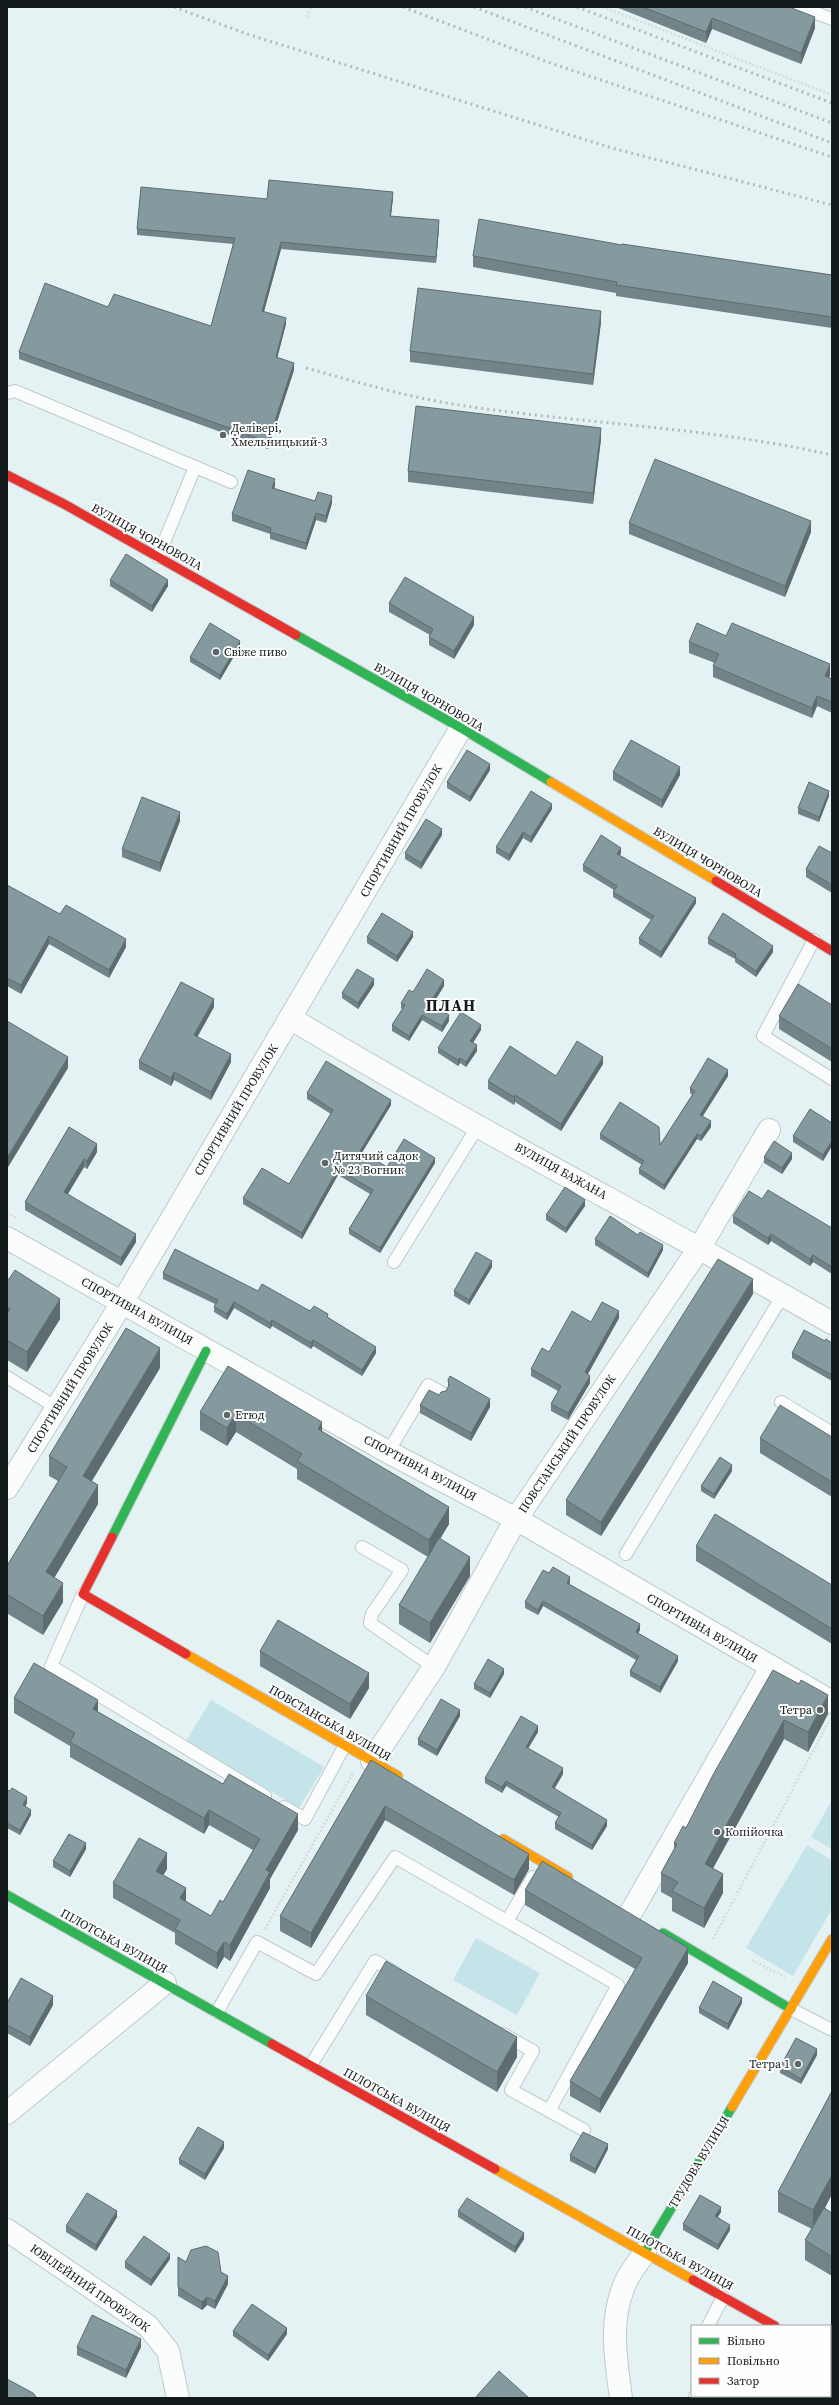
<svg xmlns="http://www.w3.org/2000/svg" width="839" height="2405" font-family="'Source Serif 4',serif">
<rect width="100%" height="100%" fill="#e5f2f4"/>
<path fill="#c5e4ea" d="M211 1700 324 1767 299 1808 186 1741Z
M832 1800V1849L811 1837Z
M807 1845 832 1860V1909L793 1976 746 1948Z
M476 1938 540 1973 517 2015 453 1980Z"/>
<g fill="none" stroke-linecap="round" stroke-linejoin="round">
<g stroke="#bfc9cb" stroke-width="14">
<path id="lane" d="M800 7 832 19
M7 393 15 391 231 482
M158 557 195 467
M814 940 763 1036 832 1079
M394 1262 478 1126
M7 1377 57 1408
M781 1402 832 1433
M388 1452 428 1385 442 1393
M362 1547 402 1570 372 1614 370 1623 434 1667
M626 1554 783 1295
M83 1594 51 1666 265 1796
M284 1807 305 1819 345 1745
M507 1921 533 1877
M791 2009 832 2030
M217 2012 257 1942 316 1974 395 1857 618 1985 549 2111
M503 2034 533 2051 511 2090 584 2130
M311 2065 375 1961 396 1973
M708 2326 723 2297
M695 2396V2398
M748 2396 751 2398"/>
</g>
<g stroke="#bfc9cb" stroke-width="24">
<path id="street" d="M290 1018C468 1125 652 1220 832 1323
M7 1238 388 1452 516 1519 832 1702
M7 1488 122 1303 461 728
M372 1761 434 1667 516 1519 700 1247 769 1130
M630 1914 771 1668
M7 2113 165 1983
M7 2230 148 2326 168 2351 178 2398
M621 2398C616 2361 609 2322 624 2286 628 2274 638 2263 645 2252"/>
</g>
<g stroke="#bfc9cb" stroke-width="11">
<path id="fast" d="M296 635 461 728 551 782
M112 1537 206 1351
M7 1895 272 2044
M663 1933 791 2009
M645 2252 732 2107
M830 2357 832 2358"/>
</g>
<g stroke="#bfc9cb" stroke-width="11">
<path id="slow" d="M551 782 716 881
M186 1654 398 1776
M503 1839 568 1877
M732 2107 832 1939
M495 2169 693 2280"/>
</g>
<g stroke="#bfc9cb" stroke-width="11">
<path id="jam" d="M7 475 64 504 296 635
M716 881 832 951
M112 1537 83 1594 186 1654
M272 2044 495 2169
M693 2280 775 2326"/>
</g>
<path stroke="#d7dbdc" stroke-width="2.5" stroke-dasharray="2 2" stroke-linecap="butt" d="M603 7 832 95
M307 17 311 7
M7 1213 17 1218
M265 1929 353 1773
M713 1939 829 1721
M752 1960 785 1977"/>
<use href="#lane" stroke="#fbfdfd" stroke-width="12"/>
<use href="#street" stroke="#fbfdfd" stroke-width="22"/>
<use href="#fast" stroke="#30b455" stroke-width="9"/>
<use href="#slow" stroke="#ff9f0a" stroke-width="9"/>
<use href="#jam" stroke="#e5322d" stroke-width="9"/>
<path stroke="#b5b8b9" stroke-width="3" stroke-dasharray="2 4" stroke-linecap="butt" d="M174 7 250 35 612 148 832 205
M403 7 553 64 832 157
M474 7 832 143
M525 7 832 123
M577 7 832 103
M306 368C357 382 407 397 459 405 583 424 709 427 832 455"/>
</g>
<path fill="#728488" d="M616 7H789L815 28 801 64 712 29 706 43Z
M393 198 391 216 439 227 436 263 281 249 264 312 286 324 277 357 294 370 268 449 19 359V352L108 307 211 326 233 244 137 235V229L267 199Z
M622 245 832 275V328L616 296V293L473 267V256Z
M601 322 593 385 410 362V351Z
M601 439 593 504 408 482V471Z
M275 486 274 488 315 501 332 503 326 523 316 520 306 550 270 539V534L232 521V514Z
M629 523 811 532 785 597 629 534Z
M110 580 168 586 152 612 110 586Z
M389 603 474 625 454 659 429 645V637L430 635 389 612Z
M726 636 830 675 829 678 832 679V713L817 706 812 718 713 677V666L715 663 689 653V642Z
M240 646 220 680 190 662V657Z
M490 770 470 802 447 788V782Z
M613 772 680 775 662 808 613 780Z
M829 796 819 822 798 814V808Z
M552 809 531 843 523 838 509 861 496 853V847Z
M180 821 160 872 122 857V849Z
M442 835 421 869 405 859V853Z
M621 853 620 855 696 903 661 958 639 944V938L651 920 613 897V892L614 890 583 871V865Z
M832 853V893L806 877V869Z
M7 885 60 914 126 947 109 978 49 944 21 994 7 986Z
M367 937H413L397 962 367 943Z
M708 938 773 952 756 977 735 962V959L708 944Z
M374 985 358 1009 342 998V993Z
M444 986 432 1005 449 1021 442 1032 422 1020 409 1041 392 1031V1025L402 1009 401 1008V1003L413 992Z
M832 1005V1062L779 1029V1016Z
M214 1007 197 1037 231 1062 211 1100 174 1080 171 1086 139 1069V1061Z
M481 1030 473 1043 477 1051 466 1067 460 1063 458 1066 438 1053V1048Z
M603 1064 561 1131 515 1102 514 1105 488 1089V1081L556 1076Z
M728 1076 703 1116 711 1127 701 1141 697 1139 664 1190 639 1174V1169L642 1165 600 1139V1134L660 1145 692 1095 690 1093V1088Z
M307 1093 391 1105 362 1152 387 1167 435 1163 380 1253 349 1234V1229L370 1194 338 1175 302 1239 243 1204V1198L289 1184 331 1114 307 1099Z
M832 1123V1146L823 1161 793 1142V1136Z
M69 1127 97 1152 87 1169 84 1167 68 1194 136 1242 121 1266 25 1210V1202Z
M764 1157 792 1159 782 1174 764 1163Z
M762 1199 832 1228V1274L813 1262 810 1266 771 1241 768 1245 733 1223V1216Z
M585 1206 566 1233 546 1220V1215Z
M638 1235 663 1250 648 1278 595 1245V1239Z
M492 1267 469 1305 454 1296V1291Z
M163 1273 258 1291 328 1317 376 1353 362 1376 313 1346 311 1349 272 1326 270 1329 234 1308 227 1320 214 1312V1307L215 1304 163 1279Z
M7 1282 60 1319 27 1372 7 1360Z
M753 1294 601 1536 566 1515V1500Z
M619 1318 588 1374 590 1383 568 1420 551 1411V1404L558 1391 531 1376V1369L549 1352 591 1322Z
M825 1341 832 1343V1381L792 1358V1353Z
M228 1366 449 1524 440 1539 470 1576 430 1643 399 1624V1605L428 1557 297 1479V1469L236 1432 227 1446 200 1430V1412Z
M160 1368 92 1481 98 1504 54 1578 63 1602 43 1635 8 1614 7 1616V1566L58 1481 49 1476V1456Z
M448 1380 490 1407 471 1441 420 1413V1405L446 1391 448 1388Z
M832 1437V1497L760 1453V1438Z
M732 1471 714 1499 701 1491V1486Z
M696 1546 832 1585V1644L696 1561Z
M549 1573 570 1583 569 1584 640 1630 638 1633 678 1661 660 1693 630 1676V1671L636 1660 543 1606 538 1615 525 1608V1602Z
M260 1651 369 1688 350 1719 260 1666Z
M773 1670 828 1714 808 1752 784 1739 713 1868 723 1893 704 1928 672 1911V1898L661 1892V1873L674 1849V1843L686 1828Z
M504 1674 490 1698 474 1689V1684Z
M14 1698 98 1712 298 1830 270 1879V1888L230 1961 224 1957 217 1969 175 1944V1933L113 1898V1883L167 1869 163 1875 186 1901 211 1916 223 1902 253 1850 209 1825 204 1834 70 1757V1746L14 1713Z
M460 1716 437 1756 418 1745V1739Z
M538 1732 528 1748 563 1774 554 1789 607 1826 592 1850 555 1829V1823L559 1817 506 1786 502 1793 485 1783V1778Z
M371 1760 529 1869 514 1895 385 1820 311 1948 280 1931V1916Z
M7 1790 27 1803 25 1806 31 1815 20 1835 7 1828Z
M86 1849 70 1877 53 1867V1861Z
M525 1890 688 1963 600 2113 570 2096V2081L635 1969 525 1905Z
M366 1996 517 2057 497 2092 366 2015Z
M7 2003 53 2005 30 2046 7 2033Z
M742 2003 728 2030 699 2013V2008Z
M817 2055 801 2084 780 2073V2067Z
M832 2091V2194L825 2208 832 2213V2276L805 2260V2240L812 2229 778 2212V2192Z
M224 2148 205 2180 179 2164V2159Z
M608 2149 595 2174 570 2161V2155Z
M458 2211 524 2239 515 2253 458 2217Z
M721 2212 718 2217 730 2230 718 2250 683 2230V2224Z
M117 2217 96 2251 66 2232V2226Z
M178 2257 186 2262 221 2272 228 2284 215 2309 207 2305 202 2310 178 2296Z
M170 2259 151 2286 125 2268V2262Z
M233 2331 287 2334 268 2361 233 2336Z
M77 2347H141L126 2378 77 2355Z"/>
<path fill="#5d6c6f" d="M815 17V28L801 64V53Z
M712 18V29L706 43V32Z
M393 192V198L390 222V216Z
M439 220V227L436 263V257Z
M281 242V249L262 318V311Z
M601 311V322L593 385V374Z
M286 318V324L276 363V357Z
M294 363V370L268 449V442Z
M601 428V439L593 504V493Z
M275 479V486L272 495V488Z
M332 496V503L326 523V516Z
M316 513V520L306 550V543Z
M811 521V532L785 597V586Z
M168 580V586L152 612V606Z
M474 617V625L454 659V651Z
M240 641V646L220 680V675Z
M830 664V675L825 687V676Z
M817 696V706L812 718V708Z
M490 764V770L470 802V797Z
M680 767V775L662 808V800Z
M829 791V796L819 822V817Z
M552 804V809L531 843V837Z
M180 812V821L160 872V863Z
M442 829V835L421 869V863Z
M523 832V838L509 861V855Z
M621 848V853L617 860V854Z
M696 898V903L661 958V952Z
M413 932V937L397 962V956Z
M49 936V944L21 994V985Z
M126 939V947L109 978V970Z
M773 946V952L756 977V971Z
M374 979V985L358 1009V1003Z
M444 980V986L430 1009V1003Z
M214 999V1007L194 1043V1035Z
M422 1015V1020L409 1041V1036Z
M449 1015V1021L442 1032V1026Z
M481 1025V1030L470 1047V1041Z
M477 1045V1051L466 1067V1062Z
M231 1054V1062L211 1100V1092Z
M68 1057V1068L7 1169V1158Z
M603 1057V1064L561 1131V1124Z
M460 1058V1063L458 1066V1060Z
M728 1070V1076L700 1120V1115Z
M174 1072V1080L171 1086V1078Z
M515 1095V1102L514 1105V1097Z
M391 1100V1105L360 1156V1151Z
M711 1121V1127L701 1141V1136Z
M697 1134V1139L664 1190V1185Z
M832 1141V1146L823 1161V1155Z
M97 1144V1152L87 1169V1161Z
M792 1153V1159L782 1174V1168Z
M435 1158V1163L380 1253V1248Z
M84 1159V1167L64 1200V1192Z
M338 1169V1175L302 1239V1233Z
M585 1200V1206L566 1233V1228Z
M136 1234V1242L121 1266V1258Z
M771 1234V1241L768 1245V1238Z
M663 1245V1250L648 1278V1273Z
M813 1255V1262L810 1266V1259Z
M492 1261V1267L469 1305V1300Z
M753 1279V1294L601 1536V1522Z
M60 1299V1319L27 1372V1352Z
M234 1302V1308L227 1320V1314Z
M619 1311V1318L585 1379V1372Z
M272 1320V1326L270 1329V1323Z
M313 1340V1346L311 1349V1343Z
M376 1347V1353L362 1376V1370Z
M160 1348V1368L83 1495V1476Z
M590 1376V1383L568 1420V1413Z
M490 1399V1407L471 1441V1433Z
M236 1414V1432L227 1446V1428Z
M322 1422V1440L318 1429Z
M732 1465V1471L714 1499V1494Z
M98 1485V1504L46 1592V1572Z
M449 1507V1524L429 1557V1540Z
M470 1557V1576L430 1643V1623Z
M570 1577V1583L567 1588V1583Z
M63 1583V1602L43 1635V1616Z
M8 1595V1614L7 1616V1596Z
M543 1601V1606L538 1615V1610Z
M640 1624V1630L636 1637V1632Z
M678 1656V1661L660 1693V1687Z
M504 1669V1674L490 1698V1693Z
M369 1673V1688L350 1719V1704Z
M828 1695V1714L808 1752V1732Z
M98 1700V1715L93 1709Z
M460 1710V1716L437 1756V1750Z
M784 1720V1739L705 1883V1864Z
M538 1726V1732L526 1752V1747Z
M563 1768V1774L552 1793V1787Z
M506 1781V1786L502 1793V1787Z
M27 1797V1803L23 1811V1805Z
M385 1806V1820L311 1948V1933Z
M31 1810V1815L20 1835V1830Z
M209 1810V1825L204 1834V1818Z
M298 1814V1830L270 1879V1888L230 1961V1945L266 1870Z
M607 1820V1826L592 1850V1845Z
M86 1843V1849L70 1877V1871Z
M167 1853V1869L156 1887V1871Z
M529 1854V1869L514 1895V1880Z
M723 1874V1893L704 1928V1908Z
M186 1888V1903L180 1898Z
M224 1942V1957L217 1969V1953Z
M688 1948V1963L600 2113V2099Z
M53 1996V2005L30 2046V2037Z
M742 1998V2003L728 2030V2024Z
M517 2037V2057L497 2092V2072Z
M817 2049V2055L801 2084V2079Z
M224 2142V2148L205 2180V2174Z
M608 2144V2149L595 2174V2169Z
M832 2175V2194L813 2230V2210Z
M721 2207V2212L715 2221V2216Z
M117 2211V2217L96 2251V2245Z
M730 2225V2230L718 2250V2245Z
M524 2233V2239L515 2253V2247Z
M170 2254V2259L151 2286V2280Z
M228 2276V2284L215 2309V2301Z
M207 2297V2305L202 2310V2302Z
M287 2328V2334L268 2361V2355Z
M141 2339V2347L126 2378V2370Z"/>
<path fill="#859a9e" stroke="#5d6c6f" d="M643 7H789L815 17 801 53 712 18 706 32Z
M269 180 393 192 390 216 439 220 436 257 281 242 262 311 286 318 276 357 294 363 268 442 19 352 45 283 108 307 114 294 211 326 235 238 137 229 141 187 267 199Z
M479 219 622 245V244L832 275V317L616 285 617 282 473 256Z
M418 288 601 311 593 374 410 351Z
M416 406 601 428 593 493 408 471Z
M655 459 811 521 785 586 629 523Z
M248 470 275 479 272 488 315 501 318 492 332 496 326 516 316 513 306 543 270 532 271 528 232 514Z
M126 554 168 580 152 606 110 580Z
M405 577 474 617 454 651 429 637 433 629 389 603Z
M210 623 240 641 220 675 190 657Z
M697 623 726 636 732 623 830 664 825 676 832 679V702L817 696 812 708 713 666 719 654 689 642Z
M631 740 680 767 662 800 613 772Z
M467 750 490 764 470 797 447 782Z
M809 782 829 791 819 817 798 808Z
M531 791 552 804 531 837 523 832 509 855 496 847Z
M142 797 180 812 160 863 122 849Z
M426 819 442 829 421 863 405 853Z
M601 835 621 848 617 854 696 898 661 952 639 938 654 916 613 892 617 886 583 865Z
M819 846 832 853V885L806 869Z
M7 885 60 914 66 905 126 939 109 970 49 936 21 985 7 978Z
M382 913 413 932 397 956 367 937Z
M723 913 773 946 756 971 735 957 736 954 708 938Z
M357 969 374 979 358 1003 342 993Z
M427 969 444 980 430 1003 449 1015 442 1026 422 1015 409 1036 392 1025 405 1005 401 1003 409 990 413 992Z
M181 982 214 999 194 1035 231 1054 211 1092 174 1072 171 1078 139 1061Z
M798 984 832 1005V1049L779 1016Z
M461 1012 481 1025 470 1041 477 1045 466 1062 460 1058 458 1060 438 1048Z
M7 1021 68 1057 7 1158Z
M577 1041 603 1057 561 1124 515 1095 514 1097 488 1081 510 1046 556 1076Z
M708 1058 728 1070 700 1115 711 1121 701 1136 697 1134 664 1185 639 1169 644 1161 600 1134 620 1102 659 1127 660 1145 695 1091 690 1088Z
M326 1061 391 1100 360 1151 387 1167 404 1139 435 1158 380 1248 349 1229 373 1190 338 1169 302 1233 243 1198 262 1168 289 1184 333 1110 307 1093Z
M810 1109 832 1123V1141L823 1155 793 1136Z
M69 1127 97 1144 87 1161 84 1159 64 1192 136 1234 121 1258 25 1202Z
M774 1141 792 1153 782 1168 764 1157Z
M565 1187 585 1200 566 1228 546 1215Z
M768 1190 832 1228V1267L813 1255 810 1259 771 1234 768 1238 733 1216 749 1191 762 1199Z
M610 1216 638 1235 640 1232 663 1245 648 1273 595 1239Z
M175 1249 258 1291 262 1284 310 1311 314 1306 328 1314 327 1317 376 1347 362 1370 313 1340 311 1343 272 1320 270 1323 234 1302 227 1314 214 1307 218 1300 163 1273Z
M476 1252 492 1261 469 1300 454 1291Z
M718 1259 753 1279 601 1522 566 1500Z
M15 1270 60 1299 27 1352 7 1340V1314L10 1309 7 1307V1282Z
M602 1302 619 1311 585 1372 590 1376 568 1413 551 1404 561 1386 531 1369 542 1348 549 1352 572 1311 591 1322Z
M126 1328 160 1348 83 1476 98 1485 46 1572 63 1583 43 1616 8 1595 7 1596V1566L67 1467 49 1456Z
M804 1330 825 1341 826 1339 832 1343V1375L792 1353Z
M228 1366 322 1422 318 1429 449 1507 429 1540 297 1461 302 1454 236 1414 227 1428 200 1412Z
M450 1376 490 1399 471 1433 420 1405 429 1390 439 1395 441 1392 446 1391 449 1385 448 1380Z
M780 1405 832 1437V1482L760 1438Z
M720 1457 732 1465 714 1494 701 1486Z
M715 1514 832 1585V1629L696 1546Z
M439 1538 470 1557 430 1623 399 1605Z
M553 1567 570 1577 567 1583 640 1624 636 1632 678 1656 660 1687 630 1671 639 1656 543 1601 538 1610 525 1602 543 1570 549 1573Z
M278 1620 369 1673 350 1704 260 1651Z
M488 1659 504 1669 490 1693 474 1684Z
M34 1663 98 1700 93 1709 223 1784 229 1774 298 1814 266 1870 270 1872 230 1945 224 1942 217 1953 175 1929 180 1920 113 1883 139 1838 167 1853 156 1871 186 1888 180 1898 211 1916 220 1900 223 1902 260 1839 209 1810 204 1818 70 1742 75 1733 14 1698Z
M773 1670 799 1684 801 1680 828 1695 808 1732 784 1720 705 1864 723 1874 704 1908 672 1891 678 1882 661 1873 677 1844 674 1843 683 1826 686 1828 714 1773Z
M441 1699 460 1710 437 1750 418 1739Z
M521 1716 538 1726 526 1747 563 1768 552 1787 607 1820 592 1845 555 1823 561 1813 506 1781 502 1787 485 1778Z
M371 1760 529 1854 514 1880 385 1806 311 1933 280 1916Z
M12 1788 27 1797 23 1805 31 1810 20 1830 7 1823V1790L10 1791Z
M69 1834 86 1843 70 1871 53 1861Z
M542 1861 688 1948 600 2099 570 2081 642 1958 525 1890Z
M386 1961 517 2037 497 2072 366 1996Z
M21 1978 53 1996 30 2037 7 2025V2003Z
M713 1981 742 1998 728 2024 699 2008Z
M796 2038 817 2049 801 2079 780 2067Z
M832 2091V2175L813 2210 778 2192Z
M198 2127 224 2142 205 2174 179 2159Z
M583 2132 608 2144 595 2169 570 2155Z
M87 2193 117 2211 96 2245 66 2226Z
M700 2195 721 2207 715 2216 730 2225 718 2245 683 2224Z
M467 2198 524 2233 515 2247 458 2211Z
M824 2208 832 2213V2257L805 2240Z
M144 2236 170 2254 151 2280 125 2262Z
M206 2246 218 2252 221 2272 228 2276 215 2301 207 2297 202 2302 178 2287V2257L186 2262 191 2250Z
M252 2304 287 2328 268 2355 233 2331Z
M92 2315 141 2339 126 2370 77 2347Z
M499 2371 529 2398H475Z
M7 2379 33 2393 37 2398H7Z"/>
<g fill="#5c6668" stroke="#fefefe" stroke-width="1.5">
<circle cx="223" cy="435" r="4"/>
<circle cx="216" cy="652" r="4"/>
<circle cx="325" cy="1163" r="4"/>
<circle cx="227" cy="1415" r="4"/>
<circle cx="820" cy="1710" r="4"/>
<circle cx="717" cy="1832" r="4"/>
<circle cx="798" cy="2064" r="4"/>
</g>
<g text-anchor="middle" stroke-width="4" stroke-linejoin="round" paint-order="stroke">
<g font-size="12" fill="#121a1c" stroke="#fefefe" text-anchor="start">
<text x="231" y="432">Делівері,<tspan x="231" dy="14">Хмельницький-3</tspan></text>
<text x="224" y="656">Свіже пиво</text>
<text x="333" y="1160">Дитячий садок<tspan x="333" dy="14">№ 23 Вогник</tspan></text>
<text x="235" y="1419">Етюд</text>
<text x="812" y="1714" text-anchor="end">Тетра</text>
<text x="725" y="1836">Копійочка</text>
<text x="790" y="2068" text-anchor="end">Тетра 1</text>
</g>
<g font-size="12" fill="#121a1c" stroke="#fefefe">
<text transform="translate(147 537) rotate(29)" y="4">ВУЛИЦЯ ЧОРНОВОЛА</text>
<text transform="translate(429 697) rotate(30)" y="4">ВУЛИЦЯ ЧОРНОВОЛА</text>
<text transform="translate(401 831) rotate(-60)" y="4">СПОРТИВНИЙ ПРОВУЛОК</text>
<text transform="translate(708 862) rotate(31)" y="4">ВУЛИЦЯ ЧОРНОВОЛА</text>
<text transform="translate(236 1110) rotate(-59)" y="4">СПОРТИВНИЙ ПРОВУЛОК</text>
<text transform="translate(561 1171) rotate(29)" y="4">ВУЛИЦЯ БАЖАНА</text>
<text transform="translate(137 1311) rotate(29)" y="4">СПОРТИВНА ВУЛИЦЯ</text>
<text transform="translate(70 1388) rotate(-58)" y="4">СПОРТИВНИЙ ПРОВУЛОК</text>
<text transform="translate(567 1444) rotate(-56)" y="4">ПОВСТАНСЬКИЙ ПРОВУЛОК</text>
<text transform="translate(420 1468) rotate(28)" y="4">СПОРТИВНА ВУЛИЦЯ</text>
<text transform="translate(702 1628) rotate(30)" y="4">СПОРТИВНА ВУЛИЦЯ</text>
<text transform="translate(330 1723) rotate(30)" y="4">ПОВСТАНСЬКА ВУЛИЦЯ</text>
<text transform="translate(114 1941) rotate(29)" y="4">ПІЛОТСЬКА ВУЛИЦЯ</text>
<text transform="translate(397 2100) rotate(29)" y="4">ПІЛОТСЬКА ВУЛИЦЯ</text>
<text transform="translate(699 2162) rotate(-59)" y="4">ТРУДОВА ВУЛИЦЯ</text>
<text transform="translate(680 2258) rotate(29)" y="4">ПІЛОТСЬКА ВУЛИЦЯ</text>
<text transform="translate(90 2288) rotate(35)" y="4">ЮВІЛЕЙНИЙ ПРОВУЛОК</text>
</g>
<g font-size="16" font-weight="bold" letter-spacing="1" fill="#121a1c" stroke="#fefefe">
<text x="451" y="1011">ПЛАН</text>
</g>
</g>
<rect width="839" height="2405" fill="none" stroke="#121a1c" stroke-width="16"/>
<rect x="691" y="2325" width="140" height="72" fill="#fefefe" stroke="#a0a3a4"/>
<rect x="699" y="2338" width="20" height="6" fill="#30b455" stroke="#a0a3a4"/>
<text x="727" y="2345" font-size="12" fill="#121a1c">Вільно</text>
<rect x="699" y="2358" width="20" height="6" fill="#ff9f0a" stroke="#a0a3a4"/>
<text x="727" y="2365" font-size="12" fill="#121a1c">Повільно</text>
<rect x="699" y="2378" width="20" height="6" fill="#e5322d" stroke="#a0a3a4"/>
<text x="727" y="2385" font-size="12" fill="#121a1c">Затор</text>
</svg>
